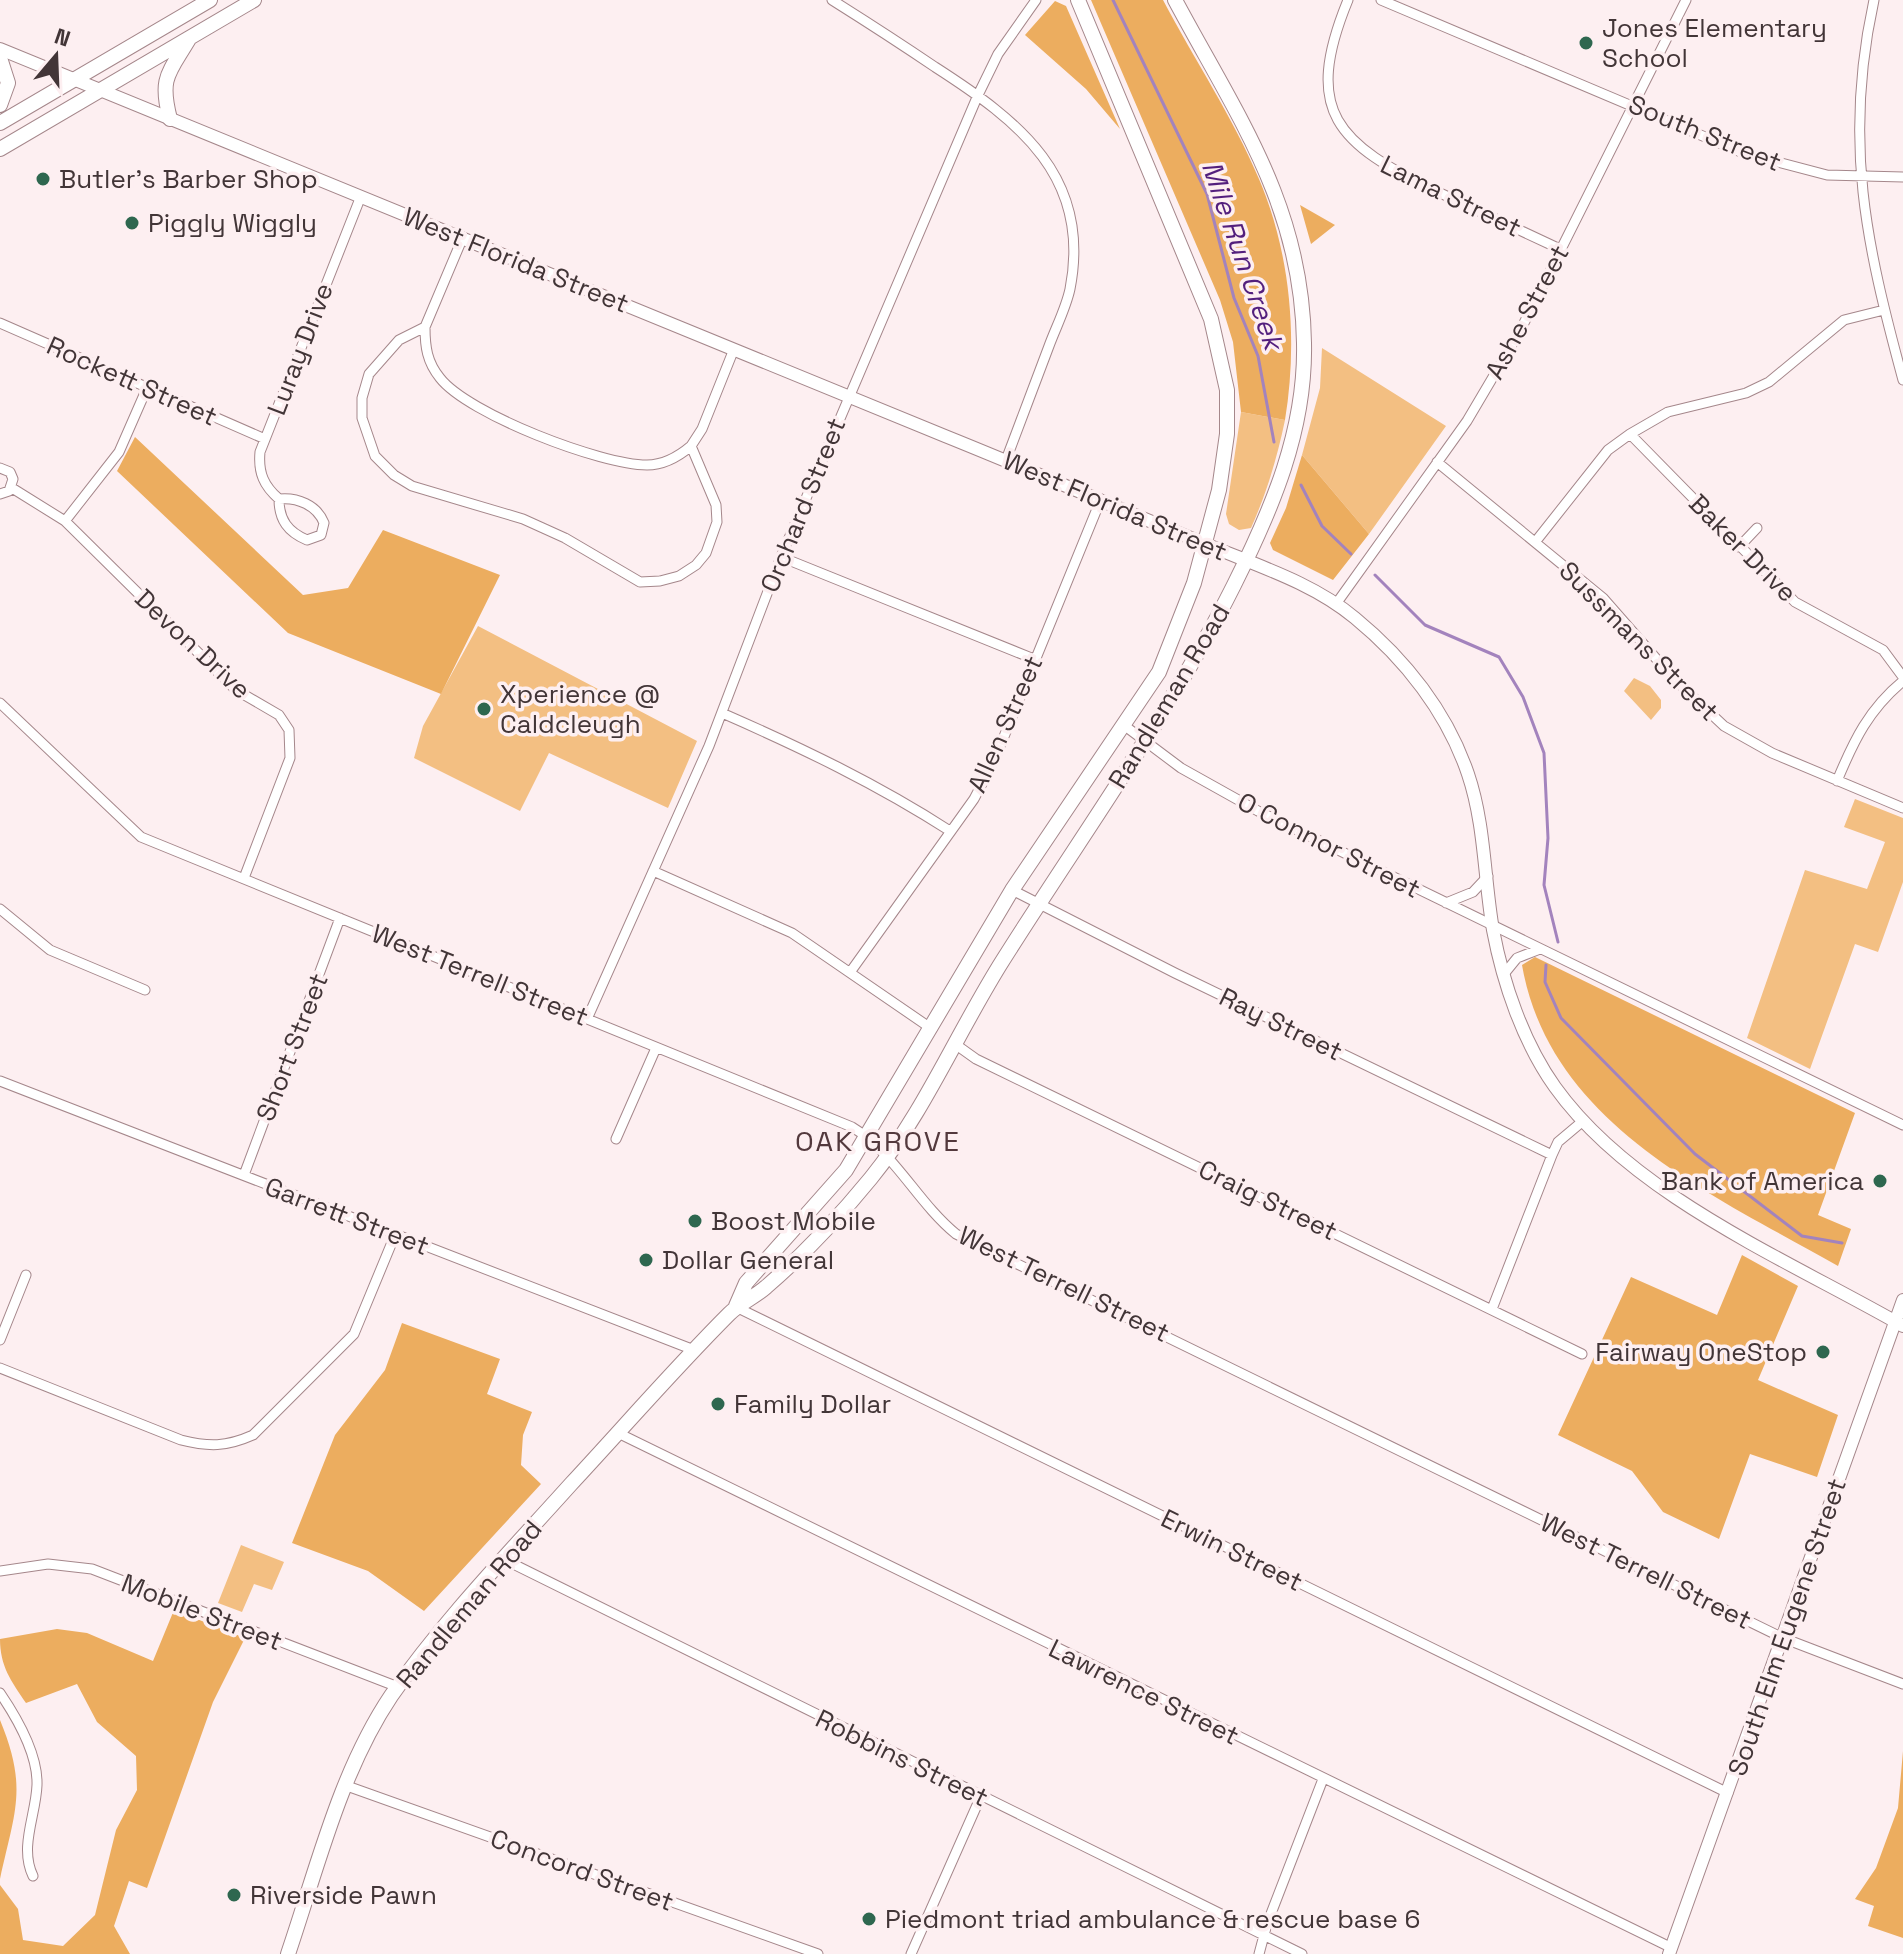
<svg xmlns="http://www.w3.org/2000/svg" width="1903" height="1954" font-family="'Space Grotesk',sans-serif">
<rect width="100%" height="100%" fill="#fdeff1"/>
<path fill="#f3bf82" d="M1322 348 1446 426 1369 534 1302 455 1320 388Z
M1241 412 1285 420C1277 458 1267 492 1251 528L1239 530 1229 524 1226 514Z
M478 626 697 741 668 808 549 753 520 811 414 758 423 726Z
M1634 678 1650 686 1661 700V708L1651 720 1624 691Z
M1855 799 1903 818V882L1878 952 1855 944 1810 1069 1747 1038 1805 870 1867 889 1885 842 1844 827Z
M241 1545 284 1562 272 1590 254 1584 242 1612 218 1603Z"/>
<path fill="#ecad5f" d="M1091 0H1163C1194 59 1233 117 1259 179 1291 254 1298 341 1285 420L1241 412 1233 342 1220 300Z
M1055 1 1066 6 1120 129 1086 89 1025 35Z
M1300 205 1335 225 1311 244Z
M135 437 303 595 348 588 383 530 500 575 441 694 288 633 117 471Z
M1302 455 1369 534 1333 580 1273 550 1270 543 1286 508Z
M1535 957 1855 1113 1818 1215 1851 1229 1838 1266C1712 1194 1550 1125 1522 965Z
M1742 1255 1798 1286 1758 1380 1838 1415 1817 1477 1750 1454 1719 1539 1663 1512 1632 1471 1558 1435 1631 1277 1717 1315Z
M402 1323 500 1359 487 1394 532 1412 523 1435 521 1465 541 1484 424 1611 368 1571 292 1543 335 1435 385 1370Z
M174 1610 245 1638 213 1702 147 1888 129 1881 114 1926 130 1954H0V1885L18 1909 23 1940 63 1946 95 1915 116 1830 137 1790 136 1756 97 1722 77 1684 26 1703C11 1681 0 1666 0 1639L57 1629 87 1633 153 1661Z
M0 1720C28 1788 15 1810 0 1879Z
M1903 1751V1938L1868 1926 1874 1906 1855 1899 1876 1868 1898 1808Z"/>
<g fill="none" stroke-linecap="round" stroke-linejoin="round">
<path stroke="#a383bd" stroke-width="3" d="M1113 0 1207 194 1234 298 1258 356 1274 442
M1301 485 1322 526 1351 554
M1375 575 1425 625 1499 657 1523 697 1544 753 1548 838 1544 885 1558 942
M1546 965 1545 982 1561 1018 1695 1154 1802 1236 1842 1243"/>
<g stroke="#a5878b" stroke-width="11">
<path id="street" d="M832 0C867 22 901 44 935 67 1019 121 1092 177 1070 289 1066 308 1056 327 1049 346 1035 384 1020 422 1006 460
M1348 0C1302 112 1337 144 1438 192 1478 211 1519 230 1560 249
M1381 0 1743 153 1827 175 1903 177
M1874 0C1843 141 1866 244 1903 380
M463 237 425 327 399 340 369 374 362 398V418L375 456 394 475 412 486 523 519 565 538 640 582 660 581 679 576 696 565 706 553 717 522 716 505 691 446 702 429 734 349
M0 323 265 439
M425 327C425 347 427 362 440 378 468 414 601 465 647 465 664 465 678 457 691 446
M1630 434 1795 602 1883 650 1903 677
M1437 462 1603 598 1674 679 1724 726 1772 753 1903 808
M0 468 10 472 13 479 9 491 0 494
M12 488 65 521 236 690 279 715 289 730 290 758 244 878
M279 499C279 520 288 532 307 540L321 535 324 523C317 505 297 497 279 499 264 486 258 473 260 452L361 196
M65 521 119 452 147 388
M1536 541 1608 450 1630 434 1668 412 1746 393 1769 382 1844 320 1884 310
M1739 547 1757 528
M781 557 1034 659
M1336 604 1467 421 1519 333 1686 0
M0 703 141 837 852 1127C895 1153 917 1202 956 1234L1783 1638 1903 1684
M722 713C802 748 877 784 950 831
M1125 726 1181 768 1258 811 1903 1125
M1837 781C1854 740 1869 709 1903 681
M653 871 792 933 932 1029
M1012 890 1175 973 1552 1155
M1446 903 1473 892 1488 876
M0 909 50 950 145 990
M851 971 974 799 994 761 1101 499
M1504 974 1517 958 1540 949
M587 1019 709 746 781 557 978 95 998 54 1036 0
M955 1044 976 1059 1582 1354
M0 1081 694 1350
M616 1139 656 1048
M244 1175 340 918
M736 1307 1728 1793
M1492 1309 1552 1155 1558 1142 1583 1121
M0 1340 26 1275
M0 1368 181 1440C209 1447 226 1447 253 1435L354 1334 395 1235
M618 1433 1672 1948
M503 1559 1302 1954
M0 1571 48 1564 92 1569 398 1687
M0 1693C17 1718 38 1754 37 1785 36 1815 19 1847 33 1876
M347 1786 818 1954
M911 1954 981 1796
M1259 1954 1267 1924 1323 1779"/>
</g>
<g stroke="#a5878b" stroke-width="14">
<path id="secondary" d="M0 49C315 177 630 308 945 436 1032 471 1117 508 1203 543 1255 565 1312 582 1355 618 1405 659 1447 712 1468 774 1485 824 1484 878 1493 930 1503 983 1523 1042 1555 1087 1633 1196 1788 1260 1903 1326
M1669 1954 1903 1300"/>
</g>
<g stroke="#a5878b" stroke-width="16">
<path id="primary" d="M0 58 8 83 0 105
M170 119C159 77 169 73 189 39
M0 123 210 0
M0 149 254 0
M736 1306 746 1283 846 1170 1012 890 1159 672 1194 583 1219 490 1227 434V390L1211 319 1078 0
M288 1954C317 1869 340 1772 391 1696 444 1620 509 1553 571 1484 624 1427 674 1369 729 1314 740 1303 755 1297 766 1287 803 1255 840 1216 871 1178 924 1113 958 1031 1003 960 1081 836 1168 717 1234 585 1272 509 1306 430 1304 343 1302 205 1237 116 1175 0"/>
</g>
<use href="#street" stroke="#fff" stroke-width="9"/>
<use href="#secondary" stroke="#fff" stroke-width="12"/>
<use href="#primary" stroke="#fff" stroke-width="14"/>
</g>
<g fill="#2e674f" stroke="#fdeff1" stroke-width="3">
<circle cx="1586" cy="43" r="8"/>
<circle cx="43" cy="179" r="8"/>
<circle cx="132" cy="223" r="8"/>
<circle cx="484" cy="709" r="8"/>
<circle cx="1880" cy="1181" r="8"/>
<circle cx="695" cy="1221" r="8"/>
<circle cx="646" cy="1260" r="8"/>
<circle cx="1823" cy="1352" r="8"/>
<circle cx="718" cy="1404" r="8"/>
<circle cx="234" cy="1895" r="8"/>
<circle cx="869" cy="1919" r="8"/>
</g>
<g text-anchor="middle" stroke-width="7" stroke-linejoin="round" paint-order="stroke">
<g font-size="26" fill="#423537" stroke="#fdeff1" text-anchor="start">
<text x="1602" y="37">Jones Elementary<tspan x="1602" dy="30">School</tspan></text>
<text x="59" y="188">Butler's Barber Shop</text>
<text x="148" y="232">Piggly Wiggly</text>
<text x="500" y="703">Xperience @<tspan x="500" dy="30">Caldcleugh</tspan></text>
<text x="1864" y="1190" text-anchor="end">Bank of America</text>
<text x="711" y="1230">Boost Mobile</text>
<text x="662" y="1269">Dollar General</text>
<text x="1807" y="1361" text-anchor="end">Fairway OneStop</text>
<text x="734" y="1413">Family Dollar</text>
<text x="250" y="1904">Riverside Pawn</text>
<text x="885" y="1928">Piedmont triad ambulance &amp; rescue base 6</text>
</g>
<g font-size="26" fill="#423537" stroke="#fdeff1">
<text transform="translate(1705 133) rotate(22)" y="9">South Street</text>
<text transform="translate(1451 196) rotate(26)" y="9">Lama Street</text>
<text transform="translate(516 260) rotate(22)" y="9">West Florida Street</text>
<text transform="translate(1527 312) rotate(-62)" y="9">Ashe Street</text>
<text transform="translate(300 349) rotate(-69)" y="9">Luray Drive</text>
<text transform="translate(132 381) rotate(24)" y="9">Rockett Street</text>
<text transform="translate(803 505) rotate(-68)" y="9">Orchard Street</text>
<text transform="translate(1115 506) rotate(23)" y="9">West Florida Street</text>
<text transform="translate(1743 548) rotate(45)" y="9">Baker Drive</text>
<text transform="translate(1639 641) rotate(45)" y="9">Sussmans Street</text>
<text transform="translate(193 644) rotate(43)" y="9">Devon Drive</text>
<text transform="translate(1169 696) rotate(-59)" y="9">Randleman Road</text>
<text transform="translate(1005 724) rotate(-66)" y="9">Allen Street</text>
<text transform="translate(1329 845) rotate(27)" y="9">O Connor Street</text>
<text transform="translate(480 975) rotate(22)" y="9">West Terrell Street</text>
<text transform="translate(1281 1024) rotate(26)" y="9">Ray Street</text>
<text transform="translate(292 1047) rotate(-69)" y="9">Short Street</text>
<text transform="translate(1268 1200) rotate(26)" y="9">Craig Street</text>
<text transform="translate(347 1216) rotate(21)" y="9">Garrett Street</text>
<text transform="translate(1064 1284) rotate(26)" y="9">West Terrell Street</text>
<text transform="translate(1232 1550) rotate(26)" y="9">Erwin Street</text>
<text transform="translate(1646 1571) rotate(26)" y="9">West Terrell Street</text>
<text transform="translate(469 1604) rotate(-50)" y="9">Randleman Road</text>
<text transform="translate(202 1612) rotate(21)" y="9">Mobile Street</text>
<text transform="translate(1787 1627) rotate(-71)" y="9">South Elm Eugene Street</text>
<text transform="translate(1144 1692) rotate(26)" y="9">Lawrence Street</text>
<text transform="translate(902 1758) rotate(26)" y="9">Robbins Street</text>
<text transform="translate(582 1870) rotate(20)" y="9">Concord Street</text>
</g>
<g font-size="28" font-style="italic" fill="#531f7d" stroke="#fdeff1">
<text transform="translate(1243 255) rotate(71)" y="10">Mile Run Creek</text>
</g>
<g font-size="28" letter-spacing="2" fill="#53393d" stroke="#fdeff1">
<text x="878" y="1151">OAK GROVE</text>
</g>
</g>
<g transform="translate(56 56) rotate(19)" stroke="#fdeff1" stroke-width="6" paint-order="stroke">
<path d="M0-6L14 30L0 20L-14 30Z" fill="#423537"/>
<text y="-12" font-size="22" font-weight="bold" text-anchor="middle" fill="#423537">N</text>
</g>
</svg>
